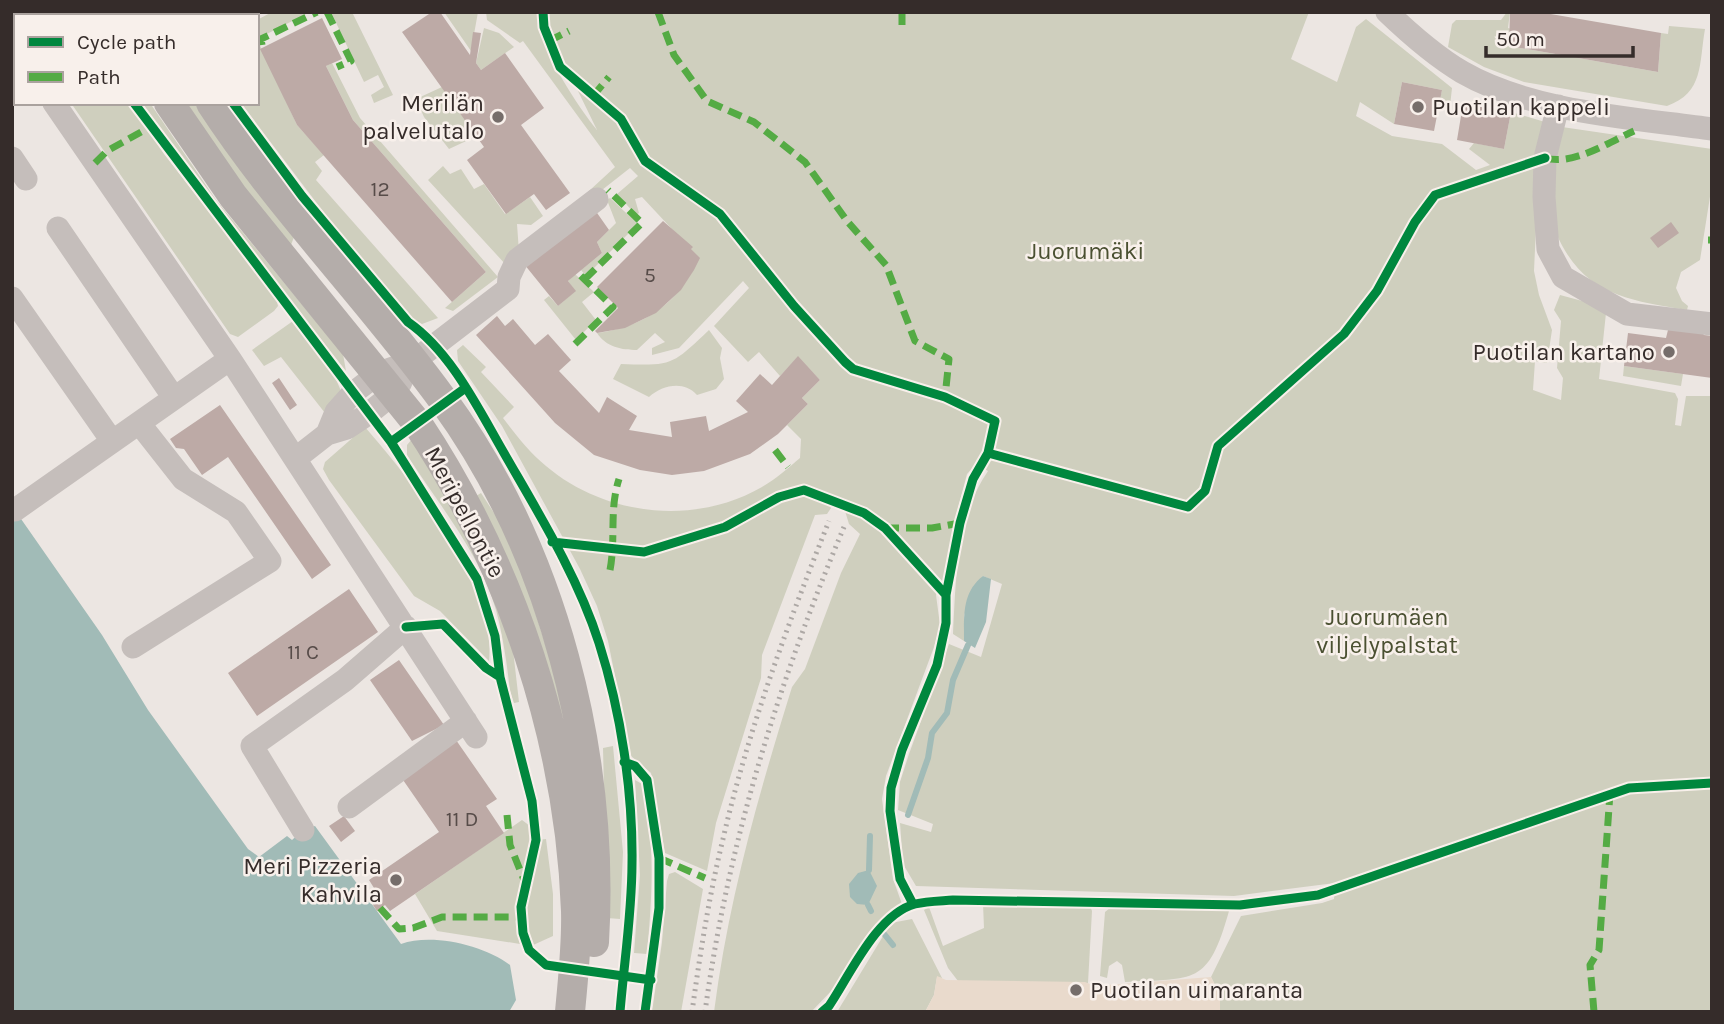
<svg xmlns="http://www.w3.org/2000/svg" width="1724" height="1024" font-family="Karla,sans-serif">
<rect width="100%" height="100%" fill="#ece6e2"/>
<path fill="#cfcfbe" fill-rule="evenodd" d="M272 12H310L257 39V20Z
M331 12H352L393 95 374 103 371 95 384 87 378 75 364 82Z
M444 12H478L471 51Z
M486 12H1309L1291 59 1337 82 1356 27 1366 19 1452 88 1450 106 1439 104 1442 90 1402 82 1394 124 1360 102 1356 116 1392 136 1442 144 1476 170 1490 165 1469 149 1474 143 1504 149 1511 112 1562 127 1712 149V184L1700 260 1681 272 1676 288 1682 301 1688 306 1687 310C1627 300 1583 295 1556 233L1536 227 1534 271 1539 295 1552 330 1547 363 1535 361 1533 390 1561 400 1563 378 1557 368 1561 321 1554 310 1560 295 1586 302 1606 313 1599 379 1675 393 1678 399 1675 425 1681 426 1686 396H1712V1012H1176L1220 995 1211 977 1241 916 1322 903 1334 899 1335 883 1234 896 916 886 903 864 900 823 931 832 933 824 898 810 900 782 909 754 949 644 981 657 1002 584 983 576 964 615V641L953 634C956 580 956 517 988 471L976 464 967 474 953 527 945 577 936 595 940 625 934 647 886 776 882 799 893 879 902 904 874 927 837 985 811 1012H714C729 897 758 797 792 687L805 669 841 573 860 534 849 524 845 511 827 502 831 508 827 514 815 515 762 655 761 678 716 823 707 871 665 853 651 773 631 756 608 641 597 606 580 569 502 426 458 361 457 350 463 345 486 367 481 372 514 407 503 418C516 435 529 452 546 466 605 516 695 526 762 487 776 479 788 468 800 458L801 439 787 425 808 404 802 398 820 380 798 357 780 376 759 352 748 362 714 326 749 288 743 281 679 348 652 355V348L665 342 655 333 637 350C622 350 606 347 597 333 645 327 680 302 699 258L642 197 635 199 639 213 636 215 617 194 638 176 630 168 574 212 577 202 615 167 523 41 520 43 487 20ZM540 13 597 130C578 106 534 42 540 13Z
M1507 12H1510L1508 28 1512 29 1509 46 1658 72 1661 33 1668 34 1669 26 1705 29C1699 63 1704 93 1667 106L1524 82 1484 67 1448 47 1452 24 1456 20H1501Z
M484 28 499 33 514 47 481 70 476 63Z
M257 39 297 125 324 155 315 162 322 171 316 180 438 318 422 324 409 317 328 218 241 103H257Z
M332 63 360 118 498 277 453 311 445 308 486 272 353 120 326 66Z
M442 87 477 136 449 149 424 117 416 99Z
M71 103H130L164 154 276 298 278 306 274 311 238 337 230 334Z
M142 103H150L216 200 343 354 346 371 210 199Z
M181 103H196L294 237 291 245 279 236Z
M443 166 450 174 461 169 474 189 484 184 505 214 530 197 543 216 531 225 517 224 519 252 507 266 428 180Z
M610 198 638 224 586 276 581 270 602 253 597 242 616 223 607 200Z
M575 274 594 292 582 302 596 320 576 340 544 300 549 296 558 306 575 291 568 281Z
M293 321 335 377 341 391 325 413 281 357 264 366 252 350Z
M709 330 722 348 720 358 724 379 716 389 697 395C684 380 662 385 649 397L613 379 621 364C673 366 672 365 709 330Z
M1624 366 1683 374 1681 386 1623 376Z
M365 427C412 482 497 585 489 661L440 611 414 596 329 480 323 469 325 462Z
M412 439 466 526 513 650 519 702 514 703 510 691C507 664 503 636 496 610 480 553 439 505 407 455V445Z
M481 493 513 542 568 716 559 717 476 496Z
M613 746 623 852 620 919 607 918 603 748Z
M635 780 642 784C656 837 652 900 647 954L634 953 640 875Z
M522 820 530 826V836C526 873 510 907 520 944L437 931 415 894Z
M546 839 553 894V936L531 946 524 911 538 840Z
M675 872 703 889 681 1012H652L662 942 667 881 669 874Z
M983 904 1090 906 1092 911 1088 983 958 981 948 968 924 910 929 907 943 946 984 928Z
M1110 908H1220L1229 911C1208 986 1195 978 1125 982L1122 965 1117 961 1109 966 1107 978 1100 976 1105 912Z
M912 919 942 978 937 977 934 995 925 1012H837L891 923Z"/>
<path fill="#e9dacc" d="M937 976 946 980 1085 982 1095 986 1211 977 1220 995V1012H925L934 995Z"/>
<path fill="#a1bbb7" d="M12 506 102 635 148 710 248 849 259 857 287 836 292 840 303 830 315 826 401 944C432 933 483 945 510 965L516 1000 509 1012H12Z
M983 576 991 579 986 622 975 648 964 641C964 616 962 592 983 576Z
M869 870 877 886 868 905 857 904 850 897 849 884 858 873Z"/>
<path fill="#ece6e2" d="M604 983 601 1012H547L549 985Z"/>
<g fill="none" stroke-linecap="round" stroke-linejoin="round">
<path stroke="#a1bbb7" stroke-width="6" d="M908 815 928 758 932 733 947 713 953 680 968 645
M869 870 870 836
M868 905 871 911
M885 935 893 945"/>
</g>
<path fill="#bdaaa6" d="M432 12H440L470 55 473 32 481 33 476 63 481 70 505 53 544 108 521 125 570 193 546 210 534 194 506 214 467 160 484 147 402 32Z
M1510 12H1539L1661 33 1658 72 1509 46Z
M322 18 342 59 326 66 353 120 486 272 452 302 297 125 260 49Z
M1402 82 1442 90 1434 131 1394 124Z
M1463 104 1511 112 1504 149 1457 140Z
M595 210 609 230 597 242 602 253 568 281 576 291 558 306 524 264Z
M663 221 693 247 691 249 700 258 694 270 681 290 656 313 625 328 597 333 595 331 618 308 597 287Z
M1671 222 1679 233 1658 248 1650 238Z
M497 316 505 326 513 319 535 345 548 334 571 360 559 371 599 413 607 397 637 416 629 430 672 437 670 422 706 416 709 431 748 412 736 401 760 374 772 385 798 356 820 380 802 398 808 404 778 434 750 454 704 471 672 475 640 470 594 455 555 423 476 335Z
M1698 326 1704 335 1712 336V378L1624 366 1628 333 1666 338 1668 330Z
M279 378 297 405 290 410 272 383Z
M220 405 331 565 312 579 228 457 202 475 184 449 176 448 170 439Z
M349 589 378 632 257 716 228 673Z
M399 660 444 725 412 741 370 680Z
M456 740 497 799 486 806 504 833 390 911 385 905 377 911 371 902 379 896 369 880 439 832 401 777Z
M344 816 355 831 341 842 329 826Z"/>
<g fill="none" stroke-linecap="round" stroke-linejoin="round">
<path stroke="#c5bebb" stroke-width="23" d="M1387 12C1410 34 1435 56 1462 72 1531 112 1634 118 1712 129
M12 43 16 48
M54 103 230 359 476 737
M1558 106 1545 158 1544 197 1548 249 1563 277 1627 314 1712 324
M12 158 26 179
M58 228 174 398
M508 289 509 277 517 260 597 199
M12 298 112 441
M327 434 336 412 353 393 379 373 414 361 508 289
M295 459 327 434 347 428 368 414 394 393 401 382
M15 510 230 359
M133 647 270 561 236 512 183 479 139 423
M349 807 466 721
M303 830 252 746 345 680 406 627"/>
<path stroke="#b4adaa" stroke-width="30" d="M115 12 117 16
M155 12 157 16
M169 103 233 196 417 423C511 564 570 741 576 911 577 945 573 978 570 1012
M211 103C280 209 369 298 443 400 554 552 605 755 594 942"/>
<path stroke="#ada8a5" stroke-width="5" stroke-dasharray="2 5" stroke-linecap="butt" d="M692 1012C700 954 709 896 723 839 748 730 788 624 829 521
M705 1012C728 843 778 684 844 527"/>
<path stroke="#54ab44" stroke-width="7" stroke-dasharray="14 7" stroke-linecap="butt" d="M327 12 351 61 337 67
M658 12 674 55 707 101 754 122 805 162 847 221 886 265 915 341 949 359 945 397
M902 12V25
M549 41 569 31
M262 45 261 39 317 12
M593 96 609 77
M1545 158C1573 166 1609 142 1634 131
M95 163 107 151 150 127
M1708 240H1712
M585 279 642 223 608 190
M575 344 613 307 577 272
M775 450 788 467
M885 528H932L960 523
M610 570C616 538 609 510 619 479
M507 815 510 845 526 885
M659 858 705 878
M380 908 399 929 413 928 442 917H521
M1594 1012 1590 965 1599 950 1610 793"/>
<g stroke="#f8f0eb" stroke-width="13">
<path id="cycleway" d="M543 12 544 27 560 67 621 119 645 161 720 214 794 306 845 362 853 369 945 397 995 421 988 453 1188 507 1205 491 1218 446 1344 334 1377 291 1415 222 1435 195 1545 158
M134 103 391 442 477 579 495 636 500 677 532 801 536 840 521 907 523 933 529 950 546 965 651 980
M233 103 302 196 408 322C451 352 478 408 504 453 539 514 578 577 599 643 621 712 633 792 632 863 632 913 624 963 620 1012
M391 442 464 389
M552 542 644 552 725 527 779 497 804 490 864 513 885 528 946 595
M406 627 443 624 486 668 500 677
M624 762 635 766 647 780 659 858V908L645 1012
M913 904 900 879 890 811 891 788 902 750 937 665 946 623V595L960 523 973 479 988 453
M822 1012 829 1006C850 975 877 914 915 904 927 901 941 901 953 900L1240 905 1318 895 1629 788 1712 783"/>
</g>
<use href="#cycleway" stroke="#00873e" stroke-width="9"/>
</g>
<g fill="#756d6a" stroke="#f8f0eb" stroke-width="2.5">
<circle cx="1418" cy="107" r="7"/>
<circle cx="498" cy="117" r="7"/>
<circle cx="1669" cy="352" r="7"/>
<circle cx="396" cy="880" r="7"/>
<circle cx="1076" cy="990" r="7"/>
</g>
<g text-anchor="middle" stroke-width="5" stroke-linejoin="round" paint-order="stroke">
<g font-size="21" fill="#574c49">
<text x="380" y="196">12</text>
<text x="650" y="282">5</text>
<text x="303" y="659">11 C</text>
<text x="462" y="826">11 D</text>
</g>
<g font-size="24" fill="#352c2a" stroke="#f8f0eb" text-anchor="end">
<text x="484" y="111">Merilän<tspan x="484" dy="28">palvelutalo</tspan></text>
<text x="1432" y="115" text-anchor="start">Puotilan kappeli</text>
<text x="1655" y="360">Puotilan kartano</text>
<text x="382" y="874">Meri Pizzeria<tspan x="382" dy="28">Kahvila</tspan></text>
<text x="1090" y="998" text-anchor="start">Puotilan uimaranta</text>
</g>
<g font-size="24" fill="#4a5031" stroke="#f8f0eb">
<text x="1086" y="259">Juorumäki</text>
<text x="1387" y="625">Juorumäen<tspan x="1387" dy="28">viljelypalstat</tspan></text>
</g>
<g font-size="24" fill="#352c2a" stroke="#f8f0eb">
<text transform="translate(465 512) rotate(62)" y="8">Meripellontie</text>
</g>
</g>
<rect width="1724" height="1024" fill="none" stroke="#352c2a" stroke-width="28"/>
<rect x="14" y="14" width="245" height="91" fill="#f8f0eb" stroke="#aaa29e" stroke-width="2"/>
<rect x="28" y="37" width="35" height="10" fill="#00873e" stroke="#aaa29e" stroke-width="2"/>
<text x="77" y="49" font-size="21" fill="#352c2a">Cycle path</text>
<rect x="28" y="72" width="35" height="10" fill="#54ab44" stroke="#aaa29e" stroke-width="2"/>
<text x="77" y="84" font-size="21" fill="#352c2a">Path</text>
<path d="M1486 46v10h147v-10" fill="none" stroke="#352c2a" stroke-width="3.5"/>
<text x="1496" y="46" font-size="21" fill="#352c2a" stroke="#f8f0eb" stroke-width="5" paint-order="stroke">50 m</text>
</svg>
